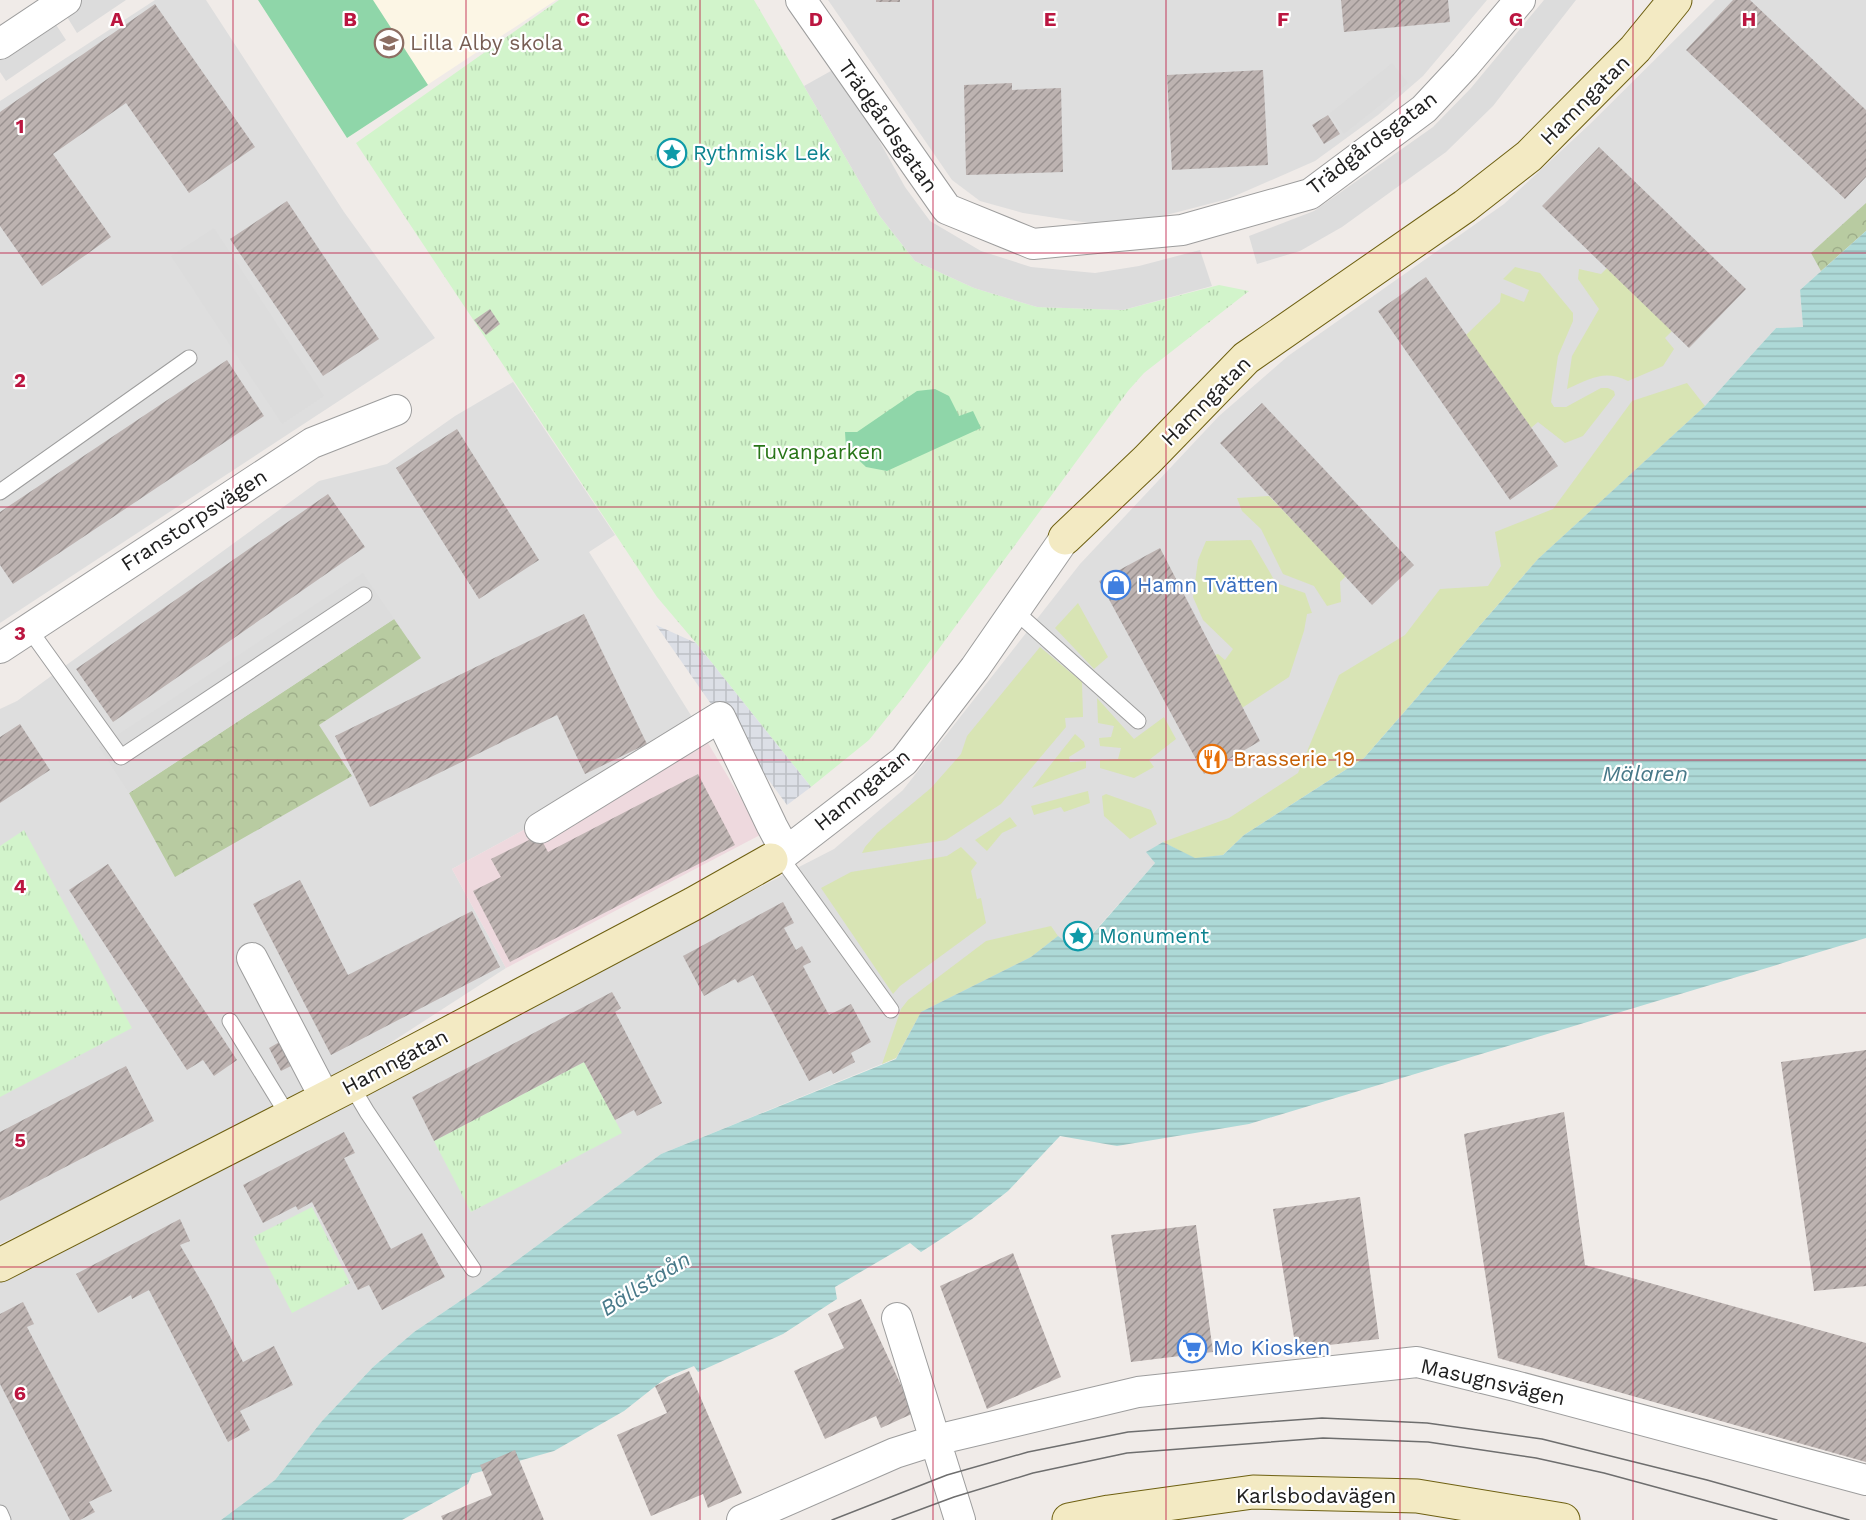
<svg xmlns="http://www.w3.org/2000/svg" width="1866" height="1520" font-family="'Work Sans',sans-serif">
<defs>
<pattern id="forest-crowns" width="20" height="18" patternUnits="userSpaceOnUse" patternTransform="scale(1.5)"><rect width="20" height="18" fill="#b8cba1"/><path d="M2 6a3 3 0 1 1 6 0M12 15a3 3 0 1 1 6 0" fill="none" stroke="#9eae8a"/></pattern>
<pattern id="park-tufts" width="24" height="20" patternUnits="userSpaceOnUse" patternTransform="scale(1.5)"><rect width="24" height="20" fill="#d2f4cb"/><path d="M3 7l-1-3M5 7V3M7 7l1-3M15 17l-1-3M17 17v-4M19 17l1-3" fill="none" stroke="#b4d1ae"/></pattern>
<pattern id="plaza-grid" width="8" height="8" patternUnits="userSpaceOnUse" patternTransform="scale(1.5)"><rect width="8" height="8" fill="#dcdfe6"/><path d="M0 4h8M4 0v8" fill="none" stroke="#bcbfc5"/></pattern>
<pattern id="water-rules" width="6" height="5" patternUnits="userSpaceOnUse" patternTransform="scale(1.5)"><rect width="6" height="5" fill="#add9d7"/><path d="M0 2.5h6" fill="none" stroke="#95bab8"/></pattern>
<pattern id="building-hatch" width="6" height="6" patternUnits="userSpaceOnUse" patternTransform="scale(1.5)"><rect width="6" height="6" fill="#bdb3b1"/><path d="M-1 1l2-2M0 6l6-6M5 7l2-2" fill="none" stroke="#999190"/></pattern>
</defs>
<rect width="100%" height="100%" fill="#f0ebe8"/>
<path fill="#dedede" d="M155 0H206L344 212 435 338 0 623V101Z
M828 0H1487L1423 76 1378 115 1315 161 1228 199 1147 220 1109 226 1023 213 980 201 952 180Z
M1715 0H1866V231L1800 290 1803 327 1776 328 1705 406 1244 835 1163 842 1147 852 1155 863 1077 951 896 1058 661 1154 481 1287 414 1332 373 1367 322 1421 275 1480 221 1520H0V1278L834 849 903 790 1080 564 1219 416 1288 356 1504 204 1590 124Z
M513 382 615 535 589 552 702 733 452 869 506 968 302 1100 0 1244V709L17 701 319 481 387 464 455 416Z"/>
<path fill="#eed9de" d="M702 733 762 834 506 968 452 869Z"/>
<path fill="#fcf6e5" d="M258 0H556L347 138Z"/>
<path fill="#d8e4b4" d="M1515 267 1540 273 1573 313V321L1558 356 1551 402 1554 407H1566L1601 388H1608L1614 391 1615 395 1583 436 1565 443 1538 422 1531 428 1466 335 1500 302 1501 293 1524 302 1529 290 1503 279Z
M1607 268 1672 331 1665 338 1674 349 1663 366 1628 381C1604 369 1590 379 1567 389L1572 356 1599 309 1578 279 1579 269 1601 274Z
M1687 383 1705 406 1538 559 1364 758 1244 835 1223 855 1195 859 1163 842 1229 818 1298 773 1339 675 1405 635 1440 589 1488 586 1501 566 1495 532 1553 509 1632 401Z
M1269 496 1346 576 1340 582 1341 602 1327 606 1314 586 1283 574 1261 529 1242 511 1237 498Z
M1251 540 1276 583 1305 593 1312 613 1307 614 1304 631 1289 677 1242 708 1215 655 1218 654 1225 660 1233 649 1203 620 1193 597 1198 560 1206 541Z
M1078 603 1108 657 1094 669 1055 628Z
M1040 647 1082 682 1083 717 1065 718 1066 727 1001 804 946 840 862 853 865 847 877 833 931 788 961 754 967 736Z
M1097 698 1134 739 1164 717 1176 739 1149 760 1154 767 1134 778 1100 768V760L1118 759 1121 748 1100 746 1099 738 1111 737 1114 726 1098 723Z
M1075 734 1084 742 1085 747 1069 757 1070 762 1086 761V768L1032 788Z
M1088 791 1090 803 1064 812 1061 807 1034 815 1031 806Z
M1106 794 1151 810 1157 824 1130 839 1104 816 1102 796Z
M1010 817 1017 826 1002 833 987 851 975 840Z
M961 847 977 863 971 871 977 899 981 898 986 923 900 986 893 994 821 888 851 872 947 856Z
M1051 926 1058 936 1031 957 921 1012 896 1058 882 1064 901 1009 908 1000 986 941Z"/>
<path fill="url(#forest-crowns)" d="M1866 203V231L1821 271 1811 253Z
M394 619 421 658 319 725 352 776 175 877 129 793Z"/>
<path fill="url(#park-tufts)" d="M559 0H754L879 215 915 261 974 288 1037 307 1123 310 1219 285 1249 291 1144 373 1128 391 902 699 869 740 811 787 696 643 657 597 356 143Z
M24 830 132 1028 0 1097V846Z
M584 1062 622 1133 471 1212 434 1141Z
M312 1207 350 1283 292 1313 253 1237Z"/>
<path fill="#8fd6a9" d="M258 0H373L428 85 347 138Z
M935 389 949 396 959 416 973 411 981 428 887 471 866 467 846 448 845 432H857L917 391Z"/>
<path fill="#dcdcdc" d="M82 0H126L77 33 64 12Z
M1544 0H1576L1493 106 1446 152 1342 227 1300 251 1257 264 1249 236 1314 211 1433 127 1471 88Z
M53 20 66 40 6 81 0 72V55Z
M1392 63 1408 83 1344 134 1329 114Z
M838 67 905 187 930 221 981 251 1031 267 1095 273 1139 266 1200 250 1212 286 1123 310 1037 307 974 288 915 261 879 215 804 86Z
M214 228 324 396 282 424 171 256Z
M363 573 394 619 129 793 99 747Z"/>
<path fill="url(#plaza-grid)" d="M656 625 696 643 811 787 787 805 754 760 720 717Z"/>
<path fill="url(#water-rules)" d="M1866 231V938L1249 1124 1117 1146 1060 1136 1008 1191 972 1219 921 1252 910 1243 835 1287 837 1299 783 1334 698 1372 694 1366 667 1377 624 1411 554 1451 472 1474 468 1484 402 1520H221L275 1480 322 1421 373 1367 414 1332 481 1287 661 1154 896 1059 921 1012 1031 957 1058 936 1078 951 1155 863 1146 852 1163 842 1195 858 1223 855 1244 835 1364 758 1538 559 1705 406 1776 328 1803 327 1800 290Z"/>
<path fill="url(#building-hatch)" d="M876 0H900V2H876Z
M1341 0H1448L1450 22 1344 32Z
M1733 0H1750L1866 110V177L1845 199 1686 50Z
M155 4 255 147 189 193 126 103 53 154 111 237 42 286 0 226V112Z
M1263 70 1268 165 1172 170 1167 75Z
M1012 83V90L1061 88 1063 172 966 175 964 85Z
M1328 115 1340 134 1324 144 1312 125Z
M1599 147 1746 289 1689 348 1542 206Z
M287 201 379 339 323 376 230 239Z
M1426 277 1558 466 1510 500 1378 311Z
M490 309 500 324 486 335 474 320Z
M227 360 264 416 13 584 0 565V512Z
M1262 403 1414 565 1372 605 1220 443Z
M457 429 539 560 479 599 396 468Z
M328 494 365 547 113 722 76 669Z
M1160 548 1260 741 1204 774 1099 581Z
M584 614 647 744 585 774 557 715 370 807 335 736Z
M20 724 50 770 0 803V737Z
M698 774 735 845 510 962 473 891 501 877 491 859 539 835 548 852Z
M108 864 237 1060 214 1076 203 1060 187 1070 69 890Z
M300 880 348 975 472 911 500 967 331 1055 253 904Z
M783 902 794 923 784 928 796 950 802 946 811 962 803 966 829 1015 851 1004 871 1042 851 1053 855 1062 833 1074 831 1070 809 1081 753 975 738 983 735 979 704 996 683 956Z
M612 992 621 1008 615 1012 662 1103 637 1116 634 1110 615 1120 584 1062 434 1141 412 1097Z
M290 1036 303 1060 281 1071 269 1048Z
M1866 1050V1286L1814 1291 1781 1062Z
M126 1066 154 1121 0 1201V1132Z
M1564 1112 1585 1265 1866 1343V1462L1498 1358 1464 1134Z
M344 1132 355 1153 344 1158 391 1249 422 1233 445 1277 382 1310 369 1285 358 1290 312 1202 298 1210 296 1206 263 1223 243 1185Z
M1360 1197 1379 1339 1296 1349 1273 1209Z
M180 1219 190 1241 180 1245 209 1295 243 1362 274 1346 293 1385 240 1411 250 1430 228 1442 149 1290 132 1299 131 1295 98 1313 76 1274Z
M1196 1225 1213 1352 1131 1362 1111 1235Z
M1013 1253 1061 1377 987 1409 940 1286Z
M861 1299 914 1413 881 1428 876 1416 825 1439 794 1371 844 1348 828 1314Z
M23 1302 34 1324 27 1327 112 1491 89 1502 95 1512 80 1520H70L0 1384V1314Z
M689 1371 742 1493 708 1508 703 1494 651 1516 617 1435 667 1413 655 1386Z
M515 1450 544 1520H443L441 1516 492 1495 480 1465Z"/>
<g fill="none" stroke-linecap="round" stroke-linejoin="round">
<g stroke="#9d9d9d" stroke-width="17">
<path id="lane" d="M0 492 189 358
M1015 611 1138 721
M29 629 121 757 364 595
M779 855 891 1010
M230 1021 289 1117
M351 1085 367 1112 473 1269
M0 1513 3 1520"/>
</g>
<g stroke="#9d9d9d" stroke-width="32">
<path id="street" d="M801 0 947 209 1033 244 1182 230 1310 194 1424 109 1465 65 1520 0
M0 44 66 0
M0 648 312 443 396 410
M540 828 720 717 772 826 786 852
M771 860 786 852 904 761 975 668 1065 538
M252 958 325 1098
M897 1318 960 1520
M742 1520 895 1453 936 1440 1138 1392 1417 1362 1515 1386 1866 1480"/>
</g>
<g stroke="#6e6011" stroke-width="35">
<path id="secondary" d="M1065 538 1147 460 1246 358 1465 206 1529 156 1635 49 1675 0
M0 1265 351 1085 693 904 771 860
M1069 1520 1109 1512 1253 1492 1417 1496 1563 1520"/>
</g>
<use href="#lane" stroke="#fff" stroke-width="15"/>
<use href="#street" stroke="#fff" stroke-width="30"/>
<use href="#secondary" stroke="#f3eac3" stroke-width="33"/>
<path stroke="#6e6e6e" stroke-width="1.5" d="M832 1520 947 1475 1028 1452 1128 1432 1322 1418 1427 1423 1542 1439 1707 1480 1849 1520
M892 1520 954 1497 1033 1473 1127 1453 1323 1438 1428 1442 1536 1458 1604 1473 1777 1520"/>
</g>
<path fill="none" stroke="#bb1640" stroke-width="1.5" stroke-opacity="0.55" d="M233 0V1520M466 0V1520M700 0V1520M933 0V1520M1166 0V1520M1400 0V1520M1633 0V1520M0 253H1866M0 507H1866M0 760H1866M0 1013H1866M0 1267H1866"/>
<defs>
<g id="school-ring" transform="scale(1.5)"><circle r="9.5" fill="#fff" stroke="#8d6e63" stroke-width="1.5"/><path d="M0-5L7-2L0 1L-7-2ZM-4 1L0 2.5L4 1V4Q0 6-4 4Z" fill="#8d6e63"/></g>
<g id="sight-ring" transform="scale(1.5)"><circle r="9.5" fill="#fff" stroke="#0f9aa8" stroke-width="1.5"/><path d="M0-6L1.8-2.2L6-1.7L2.9 1.2L3.7 5.4L0 3.3L-3.7 5.4L-2.9 1.2L-6-1.7L-1.8-2.2Z" fill="#0f9aa8"/></g>
<g id="shop-ring" transform="scale(1.5)"><circle r="9.5" fill="#fff" stroke="#3f7fe0" stroke-width="1.5"/><path d="M-5-2.5h2.3a2.7 3.5 0 0 1 5.4 0H5L5.5 6h-11ZM-1.5-2.5h3a1.5 2.3 0 0 0-3 0Z" fill="#3f7fe0"/></g>
<g id="restaurant-ring" transform="scale(1.5)"><circle r="9.5" fill="#fff" stroke="#e8710a" stroke-width="1.5"/><path d="M-5-6h1v4h1v-4h1v4h1v-4h1v5L-1.5 .5V6h-2V.5L-5-1ZM5-6V6H3V1.5H1.5Q1.5-4 5-6Z" fill="#e8710a"/></g>
<g id="supermarket-ring" transform="scale(1.5)"><circle r="9.5" fill="#fff" stroke="#3f7fe0" stroke-width="1.5"/><path d="M-6-5.5h2.5l.6 2H6L4.5 2H-2.5L-4.4-4H-6ZM-1.5 3.2a1.3 1.3 0 1 0 .1 0ZM3 3.2a1.3 1.3 0 1 0 .1 0Z" fill="#3f7fe0"/></g>
</defs>
<g fill-rule="evenodd">
<use href="#school-ring" x="389" y="43"/>
<use href="#sight-ring" x="672" y="153"/>
<use href="#shop-ring" x="1116" y="585"/>
<use href="#restaurant-ring" x="1212" y="759"/>
<use href="#sight-ring" x="1078" y="936"/>
<use href="#supermarket-ring" x="1192" y="1348"/>
</g>
<g text-anchor="middle" stroke-width="4.5" stroke-linejoin="round" paint-order="stroke">
<g font-size="21" fill="#785e54" stroke="#fff" text-anchor="start">
<text x="410" y="50">Lilla Alby skola</text>
</g>
<g font-size="21" fill="#202020" stroke="#fff">
<text transform="translate(1585 100) rotate(-45)" y="7">Hamngatan</text>
<text transform="translate(888 126) rotate(55)" y="7">Trädgårdsgatan</text>
<text transform="translate(1372 143) rotate(-37)" y="7">Trädgårdsgatan</text>
<text transform="translate(1206 401) rotate(-45)" y="7">Hamngatan</text>
<text transform="translate(194 520) rotate(-33)" y="7">Franstorpsvägen</text>
<text transform="translate(862 790) rotate(-39)" y="7">Hamngatan</text>
<text transform="translate(395 1062) rotate(-28)" y="7">Hamngatan</text>
<text transform="translate(1493 1382) rotate(13)" y="7">Masugnsvägen</text>
<text x="1316" y="1503">Karlsbodavägen</text>
</g>
<g font-size="21" fill="#0d838f" stroke="#fff" text-anchor="start">
<text x="693" y="160">Rythmisk Lek</text>
<text x="1099" y="943">Monument</text>
</g>
<g font-size="21" fill="#287518" stroke="#fff">
<text x="818" y="459">Tuvanparken</text>
</g>
<g font-size="21" fill="#366cbe" stroke="#fff" text-anchor="start">
<text x="1137" y="592">Hamn Tvätten</text>
<text x="1213" y="1355">Mo Kiosken</text>
</g>
<g font-size="21" fill="#c56008" stroke="#fff" text-anchor="start">
<text x="1233" y="766">Brasserie 19</text>
</g>
<g font-size="22" font-style="italic" fill="#487989" stroke="#fff">
<text x="1645" y="781">Mälaren</text>
<text transform="translate(645 1283) rotate(-32)" y="8">Bällstaån</text>
</g>
</g>
<g font-size="20" text-anchor="middle" font-weight="bold" fill="#bb1640" stroke="#fff" stroke-width="4.5" stroke-linejoin="round" paint-order="stroke">
<text x="117" y="26">A</text>
<text x="350" y="26">B</text>
<text x="583" y="26">C</text>
<text x="816" y="26">D</text>
<text x="1050" y="26">E</text>
<text x="1283" y="26">F</text>
<text x="1516" y="26">G</text>
<text x="1749" y="26">H</text>
<text x="20" y="133">1</text>
<text x="20" y="387">2</text>
<text x="20" y="640">3</text>
<text x="20" y="893">4</text>
<text x="20" y="1147">5</text>
<text x="20" y="1400">6</text>
</g>
</svg>
